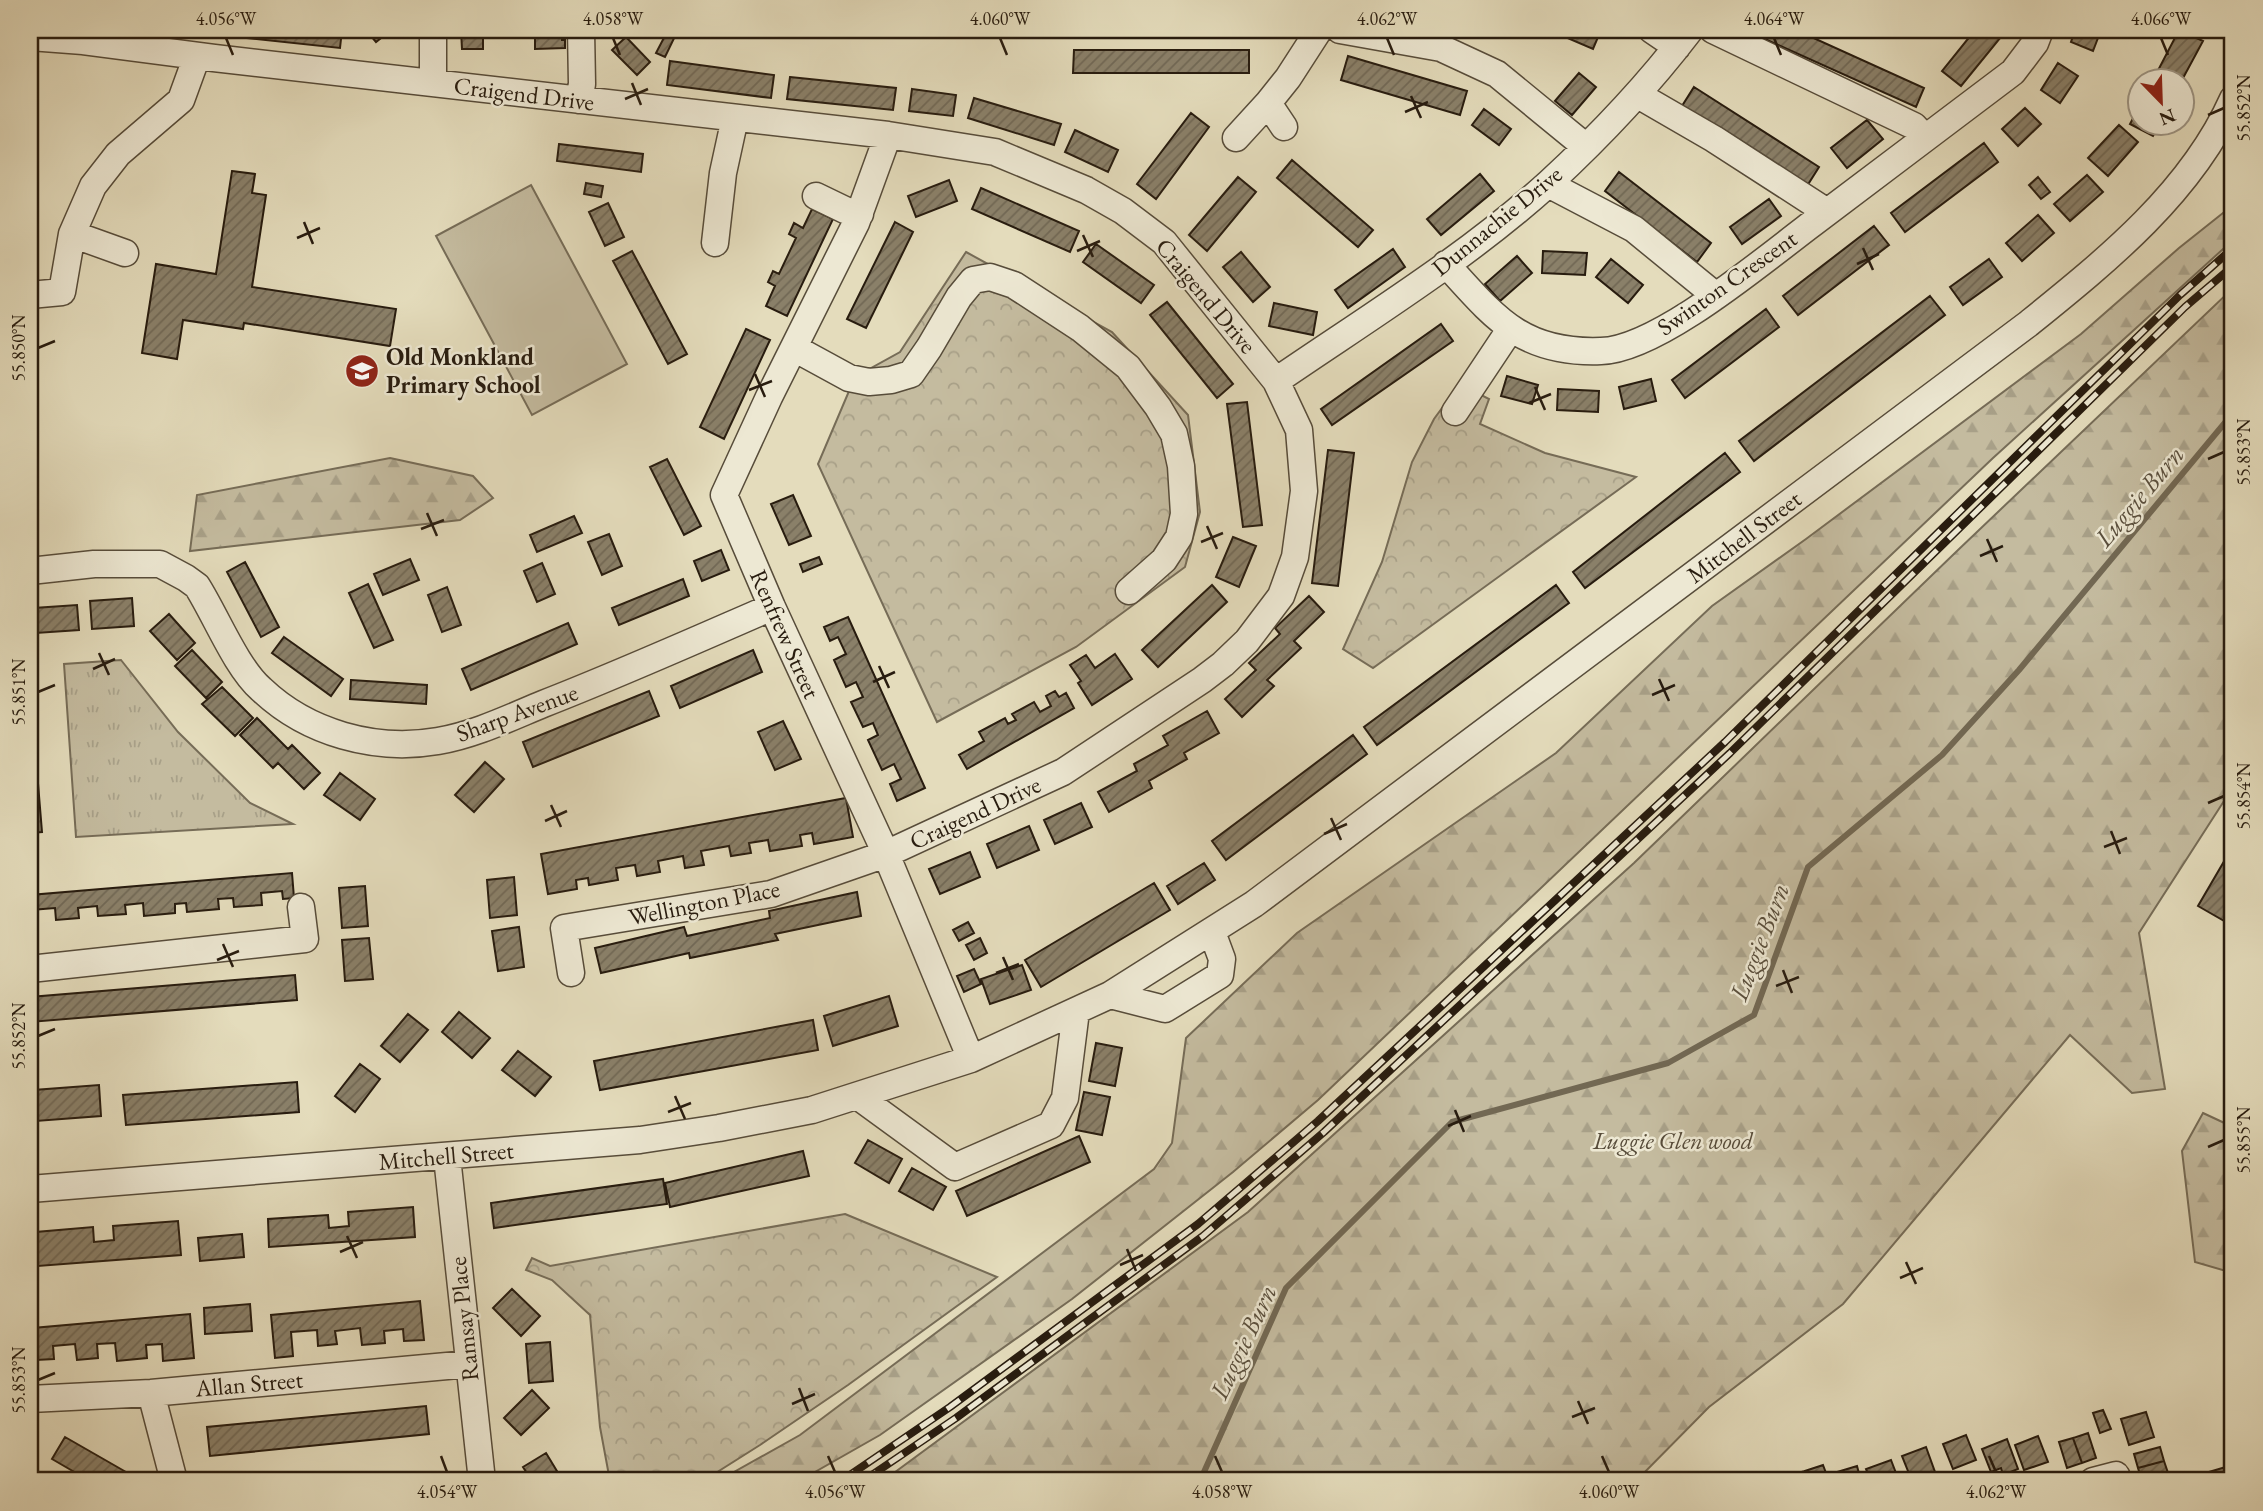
<svg xmlns="http://www.w3.org/2000/svg" width="2263" height="1511" font-family="'EB Garamond',serif">
<defs>
<pattern id="grass-tufts" width="24" height="20" patternUnits="userSpaceOnUse" patternTransform="scale(1.75)"><rect width="24" height="20" fill="#c4bb9f"/><path d="M3 7l-1-3M5 7V3M7 7l1-3M15 17l-1-3M17 17v-4M19 17l1-3" fill="none" stroke="#a8a088"/></pattern>
<pattern id="forest-firs" width="22" height="20" patternUnits="userSpaceOnUse" patternTransform="scale(1.75)"><rect width="22" height="20" fill="#c4bb9f"/><path d="M5 1l3.5 6h-7zM16 11l3.5 6h-7z" fill="#a8a088"/></pattern>
<pattern id="park-crowns" width="20" height="18" patternUnits="userSpaceOnUse" patternTransform="scale(1.75)"><rect width="20" height="18" fill="#c4bb9f"/><path d="M2 6a3 3 0 1 1 6 0M12 15a3 3 0 1 1 6 0" fill="none" stroke="#a8a088"/></pattern>
<pattern id="building-hatch" width="6" height="6" patternUnits="userSpaceOnUse" patternTransform="scale(1.75)"><rect width="6" height="6" fill="#8a8069"/><path d="M-1 1l2-2M0 6l6-6M5 7l2-2" fill="none" stroke="#716855"/></pattern>
</defs>
<rect width="100%" height="100%" fill="#e4dcbc"/>
<filter id="stains"><feTurbulence type="fractalNoise" baseFrequency=".00286" numOctaves="4"/><feColorMatrix values="0 0 0 0 .2 0 0 0 0 .09 0 0 0 0 .02 0 0 0 .5 -.17"/></filter>
<radialGradient id="worn" r=".72"><stop offset=".6" stop-color="#630" stop-opacity="0"/><stop offset="1" stop-color="#630" stop-opacity=".3"/></radialGradient>
<path fill="url(#grass-tufts)" stroke="#766c57" stroke-width="2" d="M121 660 178 732 250 803 293 824 76 837 64 664Z"/>
<path fill="url(#forest-firs)" stroke="#766c57" stroke-width="2" d="M2233 205V240L1993 458 1318 1100 1233 1172 1072 1299 880 1435 799 1481H718L800 1435 1154 1169 1172 1143 1186 1038 1297 933 1556 753 1712 606 1806 539 2081 334 2179 248Z
M2233 288V787L2139 933 2165 1089 2132 1093 2070 1035 1843 1304 1709 1407 1636 1481H1529L1522 1475 1495 1481H883L1248 1212 1634 863 1957 551Z
M390 458 473 476 493 498 460 520 190 551 197 495Z
M2203 1113 2233 1127V1273L2195 1262 2182 1151Z"/>
<path fill="url(#park-crowns)" stroke="#766c57" stroke-width="2" d="M966 252 1112 332 1188 415 1200 512 1185 567 1076 647 937 722 818 464 855 377 900 352Z
M1486 348 1481 395 1489 399 1480 424 1545 453 1636 477 1373 668 1343 649 1382 562 1412 462 1434 419Z
M845 1214 997 1277 848 1385 760 1445 703 1481H610L600 1427 590 1315 552 1280 526 1270 532 1258 550 1266Z"/>
<path fill="#c4bb9f" stroke="#766c57" stroke-width="2" d="M531 185 627 364 532 415 436 236Z"/>
<g fill="none" stroke-linecap="round" stroke-linejoin="round">
<path stroke="#726853" stroke-width="6" d="M1200 1481 1286 1288 1452 1122 1668 1063 1754 1015 1808 867 1942 755 2019 670 2233 413"/>
</g>
<path fill="url(#building-hatch)" stroke="#281c0f" stroke-width="2" d="M238 30H342L340 48 238 37Z
M366 30H391L376 42Z
M461 30H483V49H462Z
M535 30H562V40H565V48L535 49Z
M668 30H678L665 57 656 53Z
M1549 30H1601L1593 49Z
M1745 30H1796L1924 88 1916 107Z
M1975 30H2002L2005 32 1961 86 1942 71Z
M2075 30H2101L2093 51 2071 42Z
M2179 30 2203 41 2182 80H2153Z
M626 37 650 62 637 75 612 50Z
M1074 50H1249V73H1073Z
M1348 56 1467 91 1460 115 1341 80Z
M670 61 774 75 771 98 667 85Z
M2058 63 2078 76 2060 103 2041 90Z
M1579 73 1596 87 1572 115 1555 101Z
M790 77 896 88 893 110 787 99Z
M1694 87 1819 167 1807 186 1682 106Z
M912 89 956 95 953 116 909 111Z
M974 98 1061 124 1054 145 968 118Z
M2140 105V122H2161L2153 136 2130 124Z
M2025 108 2041 124 2018 146 2002 129Z
M1484 109 1511 129 1499 145 1472 125Z
M1191 113 1209 127 1156 199 1137 184Z
M1867 120 1883 139 1847 168 1831 148Z
M2119 125 2138 142 2108 176 2088 158Z
M1075 130 1118 150 1108 172 1065 152Z
M1984 143 1998 162 1905 232 1891 213Z
M559 144 643 154 641 172 557 161Z
M1292 160 1373 230 1358 247 1277 178Z
M232 171 255 174 252 193 266 195 252 287 396 309 390 346 244 323 243 329 183 320 177 359 142 353 156 264 216 274Z
M1619 172 1711 243 1697 262 1605 191Z
M1480 174 1494 191 1441 235 1427 219Z
M2087 175 2103 192 2070 221 2054 204Z
M1238 177 1256 192 1207 251 1189 235Z
M2038 177 2050 192 2041 199 2029 185Z
M949 180 957 201 916 217 908 196Z
M586 183 603 186 601 197 584 194Z
M981 188 1079 231 1070 252 972 209Z
M1769 199 1781 216 1742 244 1730 227Z
M608 203 624 237 605 246 589 212Z
M812 209 833 219 787 316 766 306 775 286 768 282 773 271 779 274 796 238 789 234 794 223 803 228Z
M2038 215 2054 233 2022 261 2006 243Z
M895 222 913 232 866 328 847 319Z
M1874 226 1889 245 1798 315 1783 296Z
M1096 244 1154 285 1141 303 1083 262Z
M1393 249 1405 267 1348 308 1335 290Z
M632 251 687 354 668 364 613 261Z
M1543 251 1587 253 1585 275 1542 273Z
M1241 252 1270 287 1253 302 1223 267Z
M1517 256 1532 273 1500 301 1485 284Z
M1611 259 1643 285 1628 303 1596 277Z
M1989 259 2002 277 1963 305 1950 287Z
M1930 296 1945 315 1754 461 1739 441Z
M1167 302 1233 384 1217 398 1150 315Z
M1274 303 1317 312 1313 335 1269 326Z
M1766 309 1779 327 1685 398 1672 380Z
M1441 324 1453 341 1332 425 1321 409Z
M746 329 770 340 724 439 700 427Z
M1507 376 1538 385 1532 404 1501 396Z
M1651 379 1656 401 1624 409 1619 387Z
M1558 389 1599 391 1598 412 1557 410Z
M1247 402 1262 525 1243 527 1227 404Z
M1328 450 1354 453 1338 586 1312 583Z
M1725 453 1740 472 1585 588 1573 572Z
M667 459 701 526 684 535 650 467Z
M793 495 811 536 789 545 771 504Z
M574 516 582 533 537 552 530 535Z
M609 534 622 566 602 575 588 542Z
M1233 537 1256 546 1239 587 1216 577Z
M721 550 729 570 702 581 694 561Z
M819 557 822 564 803 572 800 564Z
M410 559 419 580 383 595 374 574Z
M245 562 279 627 261 637 227 572Z
M542 563 555 594 537 602 524 571Z
M683 579 689 596 619 625 612 608Z
M368 584 393 640 374 648 349 593Z
M1212 585 1227 602 1158 667 1142 650Z
M1556 585 1569 603 1377 745 1364 727Z
M447 587 461 625 442 632 428 595Z
M1309 596 1324 612 1294 641 1301 648 1267 680 1274 686 1242 717 1225 699 1256 670 1249 663 1280 634 1275 628Z
M132 598 134 626 92 629 90 601Z
M77 605 79 630 36 633 34 608Z
M169 614 195 643 177 660 150 631Z
M848 617 925 788 897 801 890 784 901 779 894 764 882 770 868 740 878 735 873 723 863 727 851 702 863 697 856 682 846 687 834 660 846 654 838 637 830 641 824 627Z
M568 623 577 644 471 690 462 669Z
M284 637 343 679 331 696 272 653Z
M192 650 222 682 206 698 175 666Z
M753 650 762 672 680 708 671 686Z
M1115 654 1132 679 1092 705 1078 683 1081 681 1070 665 1086 655 1095 668Z
M351 680 427 685 426 704 350 699Z
M30 686 42 832 30 833Z
M222 687 253 718 235 736 202 704Z
M649 691 659 716 533 767 523 742Z
M1055 691 1059 697 1066 693 1074 708 967 769 959 755 984 741 979 732 1005 718 1008 724 1016 720 1012 714 1034 702 1040 712 1051 706 1046 696Z
M1207 711 1219 733 1184 753 1187 759 1149 781 1152 788 1109 812 1098 792 1137 771 1134 764 1168 745 1163 736Z
M257 718 288 749 292 745 320 773 304 789 278 763 273 768 240 735Z
M783 721 801 759 775 770 758 732Z
M1353 735 1367 754 1226 860 1212 841Z
M485 762 504 779 474 812 455 795Z
M340 773 375 799 360 820 324 795Z
M846 798 853 837 814 844 812 833 800 835 802 846 770 851 768 840 749 843 751 853 731 856 729 846 701 851 704 865 685 868 683 856 658 861 660 872 637 876 635 865 616 868 618 880 589 885 588 878 576 880 577 889 548 894 541 854Z
M1081 803 1092 827 1055 844 1044 820Z
M1029 826 1039 850 997 868 987 844Z
M2233 846V926L2198 906Z
M970 852 980 877 940 894 929 869Z
M1204 863 1215 880 1178 904 1167 886Z
M292 873 294 898 283 899 282 891 261 893 262 905 234 907 233 898 218 899 219 909 187 912 186 903 175 904V913L144 916 143 903 125 905 126 914 98 916 97 906 78 908 79 918 56 920 55 908 31 910 32 920H30V895Z
M514 877 517 915 490 918 487 880Z
M1154 883 1170 910 1041 987 1025 960Z
M365 886 368 926 342 928 339 888Z
M857 892 861 916 775 934 778 940 690 958 689 953 601 973 595 948 684 927 687 936 770 918 769 911Z
M968 922 974 933 959 941 953 930Z
M519 927 524 967 498 971 492 931Z
M369 938 373 979 345 981 342 940Z
M980 938 987 953 974 960 966 945Z
M1022 965 1031 990 990 1004 981 979Z
M974 969 981 984 964 992 957 976Z
M295 975 297 1000 30 1022V997Z
M889 996 898 1026 833 1046 824 1016Z
M459 1012 490 1038 472 1058 442 1032Z
M408 1014 428 1030 400 1062 381 1046Z
M813 1020 818 1050 600 1090 594 1061Z
M1096 1043 1122 1048 1115 1086 1089 1081Z
M518 1051 551 1077 535 1096 502 1070Z
M360 1064 380 1079 355 1112 335 1096Z
M297 1082 299 1112 126 1125 123 1095Z
M99 1085 101 1116 36 1121 34 1090Z
M1084 1092 1110 1097 1102 1135 1076 1130Z
M1079 1136 1090 1162 967 1216 956 1191Z
M868 1140 902 1159 889 1183 855 1163Z
M803 1151 809 1176 670 1207 665 1183Z
M912 1168 946 1187 933 1210 899 1191Z
M663 1179 667 1204 494 1228 491 1203Z
M413 1207 415 1237 269 1247 268 1219 328 1215 329 1228 349 1226 348 1212Z
M178 1221 181 1255 38 1266 36 1232 93 1227 94 1242 114 1240 113 1226Z
M242 1234 244 1257 200 1261 198 1238Z
M512 1289 540 1316 521 1336 493 1308Z
M420 1301 424 1340 404 1341 403 1329 384 1331 385 1343 362 1345 360 1328 335 1331 337 1344 318 1346 317 1330 291 1332 293 1356 275 1358 271 1315Z
M250 1304 252 1331 205 1334 204 1308Z
M190 1314 194 1358 163 1361 162 1344 146 1345 147 1358 117 1361 115 1343 97 1344 98 1358 77 1360 75 1344 53 1346 54 1359 36 1360 33 1328Z
M550 1342 553 1381 529 1383 526 1344Z
M532 1390 549 1408 521 1435 504 1418Z
M426 1406 429 1434 210 1456 207 1427Z
M2103 1410 2111 1429 2100 1433 2093 1413Z
M2146 1412 2154 1437 2129 1445 2121 1419Z
M2088 1433 2096 1458 2082 1463 2073 1438Z
M1966 1435 1976 1460 1953 1469 1943 1444Z
M2038 1436 2048 1462 2024 1470 2015 1445Z
M65 1437 133 1476 130 1481H90L52 1459Z
M2073 1438 2082 1463 2067 1468 2059 1442Z
M2007 1439 2018 1469 2003 1475 2001 1468 1991 1472 1982 1449Z
M30 1440H32L34 1464H30Z
M1926 1447 1935 1472 1912 1481 1902 1456Z
M2160 1447 2164 1461 2138 1468 2134 1454Z
M546 1453 563 1481H532L523 1467Z
M1891 1460 1899 1481H1871L1866 1469Z
M2164 1461 2169 1476 2142 1481 2138 1468Z
M1823 1465 1829 1481H1808L1805 1471Z
M1857 1466 1861 1481H1837L1834 1473Z
M2229 1466 2233 1481H2212L2209 1472Z
M1805 1471 1808 1481H1786L1784 1477Z
M410 1477 411 1481H383V1479Z"/>
<g fill="none" stroke-linecap="round" stroke-linejoin="round">
<g stroke="#574c3a" stroke-width="29">
<path id="minor" d="M433 30V83
M1340 30 1441 48 1497 74 1586 147
M1652 30 1677 47
M1713 30 1914 126 1925 138
M30 37 83 41 214 58 888 135 995 152 1086 190 1123 211 1164 242 1276 381 1299 430 1304 491 1295 557 1281 596 1247 641 1223 664 1202 680 1063 772 886 854 771 894 564 928 571 973
M1638 95 1714 139 1827 212
M579 100 582 84 581 30
M1284 127 1268 103 1288 78 1319 30
M888 135 856 223 769 397 724 495 772 607 886 854 971 1059
M1236 138 1268 103
M1548 184 1634 229 1716 296
M816 196 845 210 860 214
M72 234 125 253
M715 243 723 173 735 118
M1446 264C1495 318 1522 354 1601 351 1658 350 1766 258 1813 223 1880 173 1946 122 2013 72L2035 43 2040 30
M30 295 62 292 72 234 93 186 118 154 181 100 197 56
M794 348 849 378 869 382 891 380 911 374 929 348 959 297 973 280 990 277 1014 285 1080 328 1128 367 1158 407 1174 434 1181 466 1184 514 1179 537 1164 560 1129 591
M1276 381C1368 318 1466 258 1549 183 1600 136 1648 85 1690 30
M1455 412 1511 328
M30 571 94 564H160L186 578 197 586C216 616 236 667 261 689 307 733 375 752 438 741 474 735 509 718 543 704 620 674 696 640 772 607
M30 969 305 939 301 907
M1110 995 1165 1009 1220 975 1222 959 1212 932
M859 1097 955 1167 1051 1125 1065 1098 1076 1011
M447 1157 482 1481
M30 1189 640 1140 719 1128 812 1110 971 1059 1110 995 1254 904 2028 324C2106 261 2191 193 2233 99
M151 1393 174 1481
M30 1399 151 1393 469 1364
M2093 1481 2116 1475 2119 1481"/>
</g>
<use href="#minor" stroke="#ede8d3" stroke-width="26"/>
<g stroke="#281c0f" stroke-width="8">
<path id="rail" d="M841 1481 950 1407 1198 1224 1318 1121 1725 742 2180 295 2233 248
M863 1481 956 1418 1203 1236 1324 1132 1730 753 2185 307 2233 266"/>
</g>
<use href="#rail" stroke="#ede8d3" stroke-width="5" stroke-dasharray="16" stroke-linecap="butt"/>
</g>
<path fill="none" stroke="#281c0f" stroke-width="2.5" d="M226 38 233 55M613 38 620 55M1000 38 1007 55M1387 38 1394 55M1774 38 1781 55M2161 38 2168 55M632 83 641 105M1411 96 1421 118M625 99 648 89M1405 112 1428 102M2208 115 2224 108M304 222 313 244M1083 235 1093 257M297 238 320 228M1863 248 1873 270M1077 251 1100 241M1857 264 1879 254M38 348 55 341M755 374 765 397M1535 387 1545 410M749 390 772 381M1529 403 1551 394M2208 459 2224 452M427 513 437 536M1207 526 1217 549M421 529 444 520M1987 539 1997 562M1201 542 1223 533M1980 556 2003 546M99 653 109 675M879 666 889 688M93 669 115 659M1659 679 1669 701M873 682 895 672M38 692 55 685M1652 695 1675 685M2208 803 2224 796M551 805 561 827M1331 818 1341 840M545 821 567 811M2111 831 2120 854M1324 834 1347 824M2104 847 2127 838M223 944 233 967M1003 957 1013 980M217 960 239 951M1783 970 1792 993M996 973 1019 964M1776 986 1799 977M38 1036 55 1029M675 1096 685 1119M1455 1110 1464 1132M668 1112 691 1103M1448 1126 1471 1116M2208 1147 2224 1140M347 1236 357 1258M1127 1249 1136 1271M340 1252 363 1242M1906 1262 1916 1284M1120 1265 1143 1255M1900 1278 1923 1268M38 1380 55 1373M799 1388 808 1411M1578 1401 1588 1424M792 1404 815 1394M1572 1417 1595 1408M441 1456 447 1472M828 1456 835 1472M1215 1456 1222 1472M1602 1456 1609 1472M1989 1456 1996 1472"/>
<defs>
<g id="school-disc" transform="scale(1.75)"><circle r="9.5" fill="#8f2418" stroke="#ede8d3"/><path d="M0-5L7-2L0 1L-7-2ZM-4 1L0 2.5L4 1V4Q0 6-4 4Z" fill="#fff"/></g>
</defs>
<g fill-rule="evenodd">
<use href="#school-disc" x="362" y="371"/>
</g>
<g text-anchor="middle" stroke-width="5" stroke-linejoin="round" paint-order="stroke">
<g font-size="24" fill="#281c0f" stroke="#ede8d3">
<text transform="translate(524 94) rotate(7)" y="8">Craigend Drive</text>
<text transform="translate(1497 221) rotate(-39)" y="8">Dunnachie Drive</text>
<text transform="translate(1727 283) rotate(-35)" y="8">Swinton Crescent</text>
<text transform="translate(1206 296) rotate(50)" y="8">Craigend Drive</text>
<text transform="translate(1744 537) rotate(-37)" y="8">Mitchell Street</text>
<text transform="translate(785 634) rotate(66)" y="8">Renfrew Street</text>
<text transform="translate(517 713) rotate(-20)" y="8">Sharp Avenue</text>
<text transform="translate(975 813) rotate(-25)" y="8">Craigend Drive</text>
<text transform="translate(704 903) rotate(-11)" y="8">Wellington Place</text>
<text transform="translate(446 1156) rotate(-5)" y="8">Mitchell Street</text>
<text transform="translate(464 1319) rotate(-96)" y="8">Ramsay Place</text>
<text transform="translate(249 1384) rotate(-5)" y="8">Allan Street</text>
</g>
<g font-size="24" font-weight="bold" fill="#281c0f" stroke="#ede8d3" text-anchor="start">
<text x="386" y="365">Old Monkland<tspan x="386" dy="28">Primary School</tspan></text>
</g>
<g font-size="24" font-style="italic" fill="#574c3a" stroke="#ede8d3">
<text x="1673" y="1149">Luggie Glen wood</text>
</g>
<g font-size="26" font-style="italic" fill="#5a4f3d" stroke="#ede8d3">
<text transform="translate(2139 496) rotate(-50)" y="9">Luggie Burn</text>
<text transform="translate(1759 942) rotate(-69)" y="9">Luggie Burn</text>
<text transform="translate(1243 1342) rotate(-65)" y="9">Luggie Burn</text>
</g>
</g>
<rect width="2263" height="1511" fill="none" stroke="#e4dcbc" stroke-width="77"/>
<g transform="translate(2161 102) rotate(157)"><circle r="33" fill="#ede8d3" stroke="#9e9685" stroke-width="2"/>
<path d="M0-5L12 26L0 18L-12 26Z" fill="#8f2418"/>
<text y="-10" font-size="19" font-weight="bold" text-anchor="middle" fill="#281c0f">N</text>
</g>
<rect x="38" y="38" width="2186" height="1434" fill="none" stroke="#281c0f" stroke-width="2.5"/>
<g font-size="18" text-anchor="middle" fill="#281c0f">
<text x="226" y="25">4.056°W</text>
<text x="613" y="25">4.058°W</text>
<text x="1000" y="25">4.060°W</text>
<text x="1387" y="25">4.062°W</text>
<text x="1774" y="25">4.064°W</text>
<text x="2161" y="25">4.066°W</text>
<text transform="translate(2244 108) rotate(-90)" y="6">55.852°N</text>
<text transform="translate(19 348) rotate(-90)" y="6">55.850°N</text>
<text transform="translate(2244 452) rotate(-90)" y="6">55.853°N</text>
<text transform="translate(19 692) rotate(-90)" y="6">55.851°N</text>
<text transform="translate(2244 796) rotate(-90)" y="6">55.854°N</text>
<text transform="translate(19 1036) rotate(-90)" y="6">55.852°N</text>
<text transform="translate(2244 1140) rotate(-90)" y="6">55.855°N</text>
<text transform="translate(19 1380) rotate(-90)" y="6">55.853°N</text>
<text x="447" y="1498">4.054°W</text>
<text x="835" y="1498">4.056°W</text>
<text x="1222" y="1498">4.058°W</text>
<text x="1609" y="1498">4.060°W</text>
<text x="1996" y="1498">4.062°W</text>
</g>
<rect width="100%" height="100%" filter="url(#stains)"/>
<rect width="100%" height="100%" fill="url(#worn)"/>
</svg>
